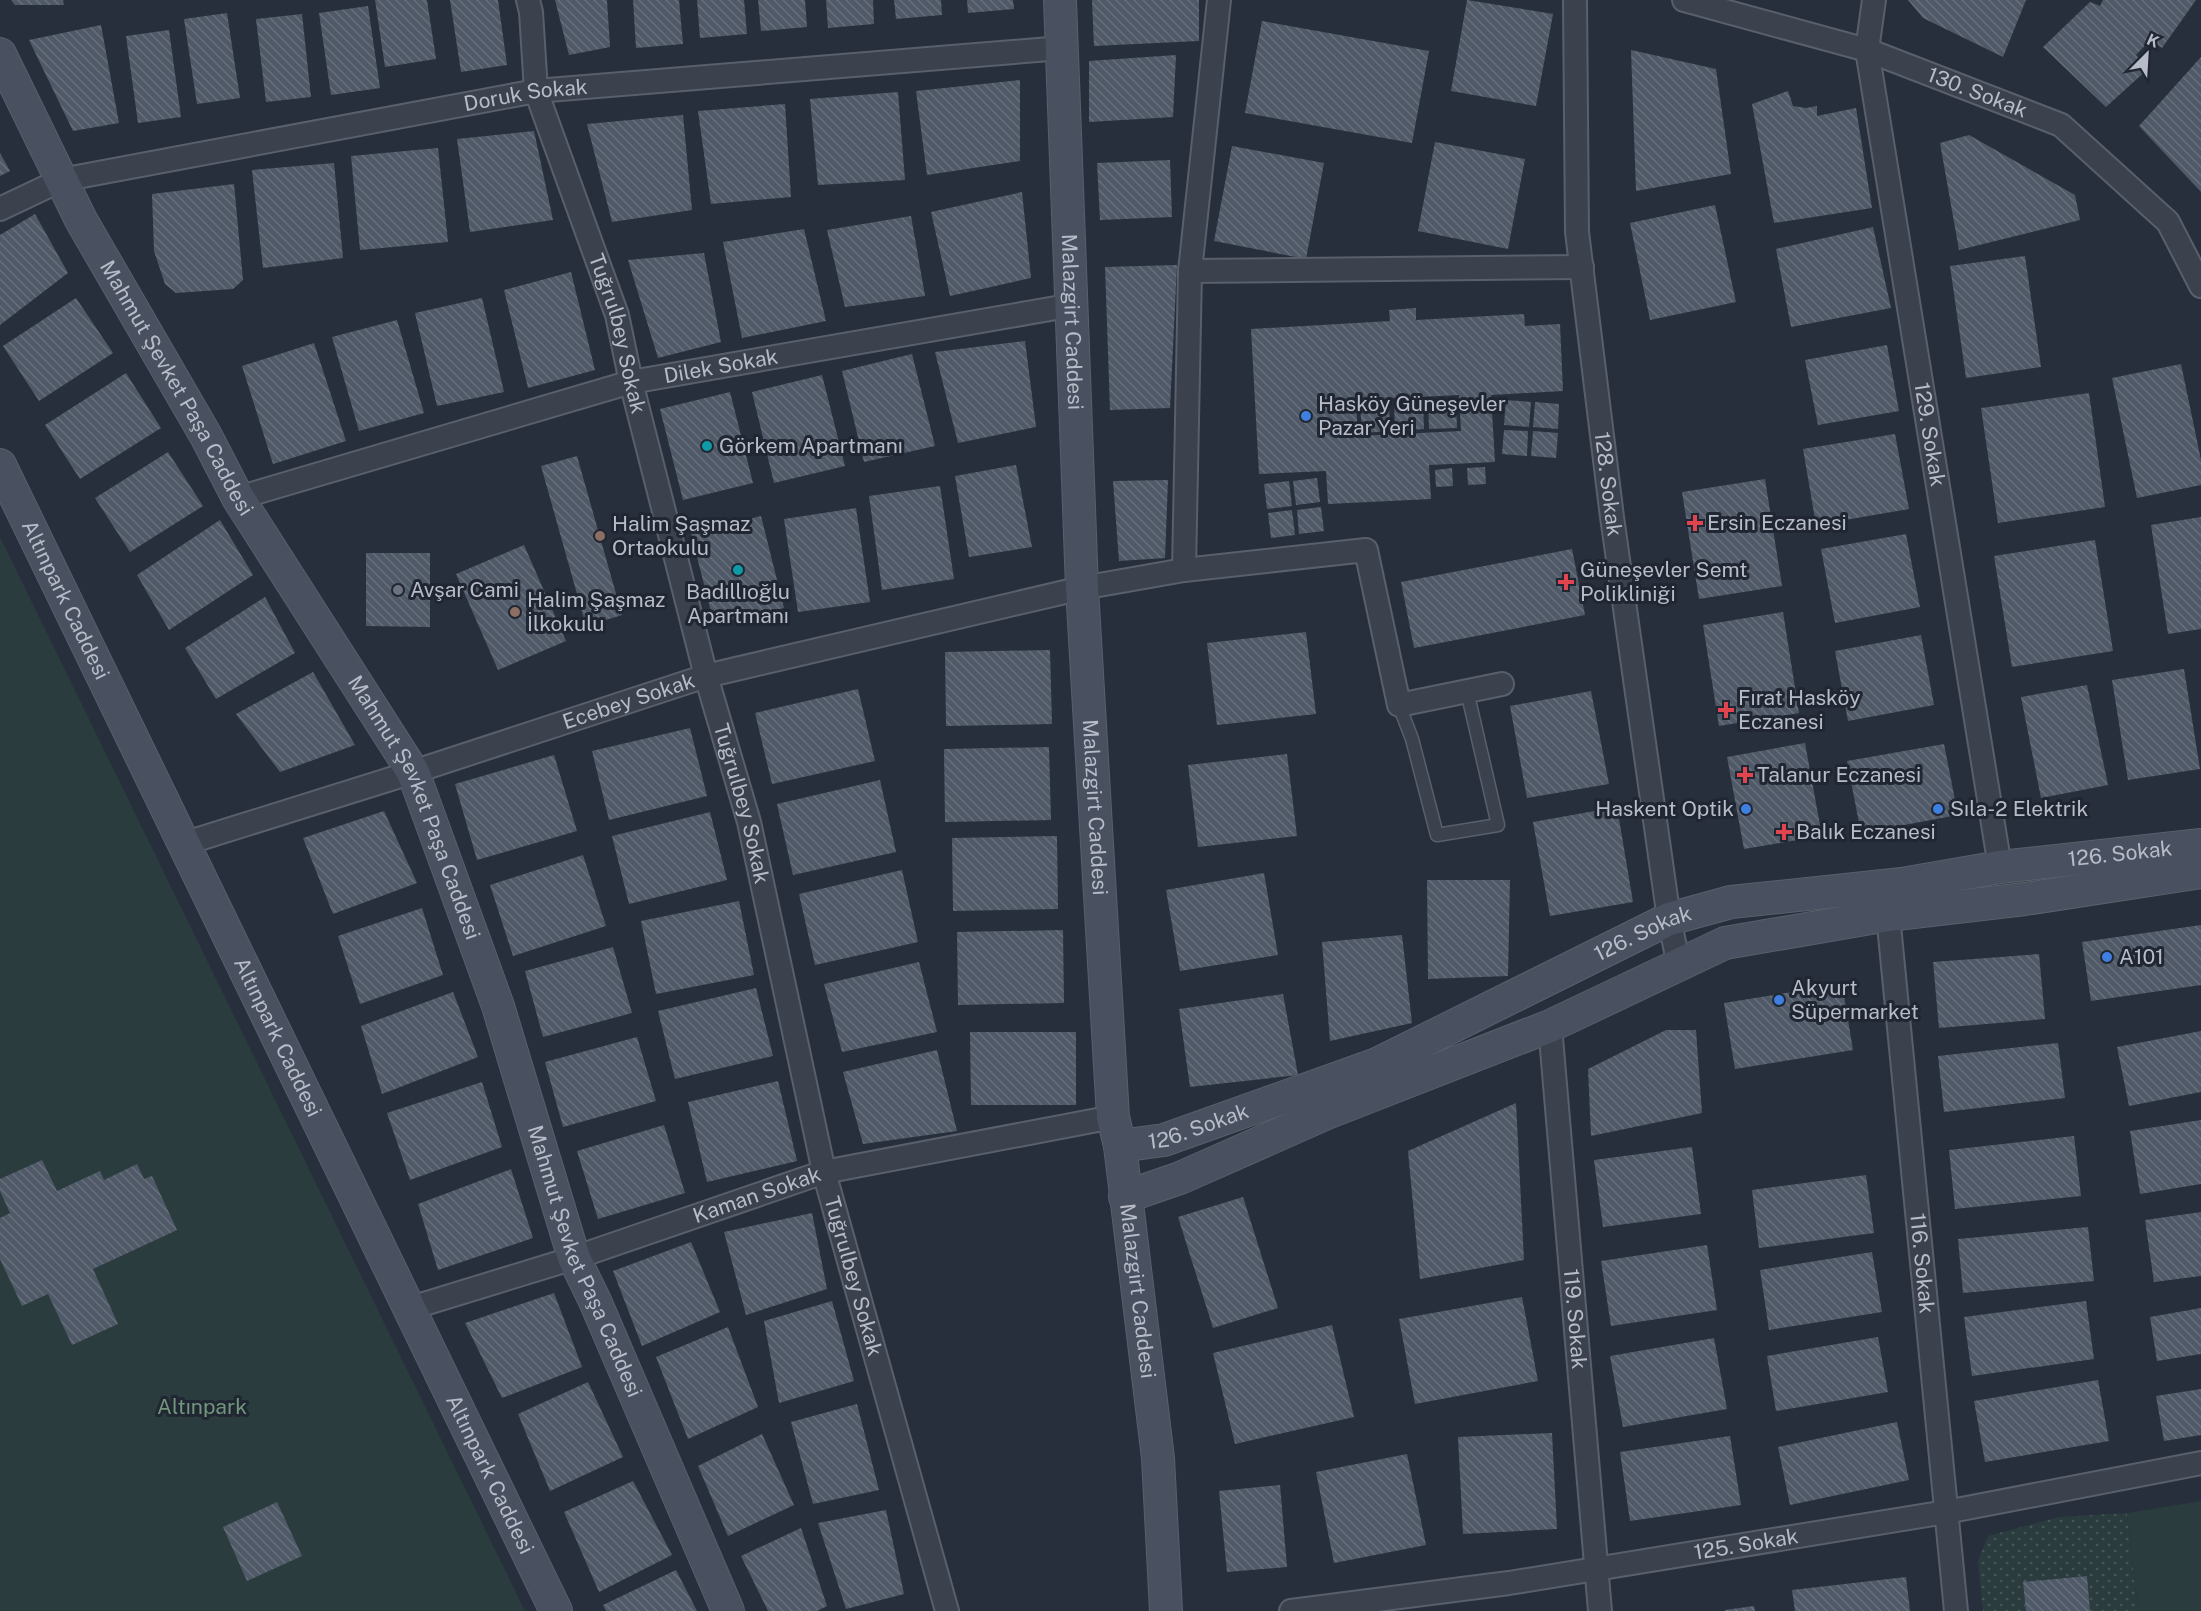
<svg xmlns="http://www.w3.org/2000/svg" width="2201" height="1611" font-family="'Public Sans',sans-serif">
<defs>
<pattern id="grass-dots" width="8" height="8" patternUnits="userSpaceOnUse" patternTransform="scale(1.5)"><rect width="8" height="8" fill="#2a3c3e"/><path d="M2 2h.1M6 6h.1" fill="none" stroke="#475658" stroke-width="1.8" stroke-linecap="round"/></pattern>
<pattern id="building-back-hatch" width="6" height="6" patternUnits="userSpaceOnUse" patternTransform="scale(1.5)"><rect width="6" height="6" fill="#505967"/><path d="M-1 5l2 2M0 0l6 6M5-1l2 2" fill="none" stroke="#676f7b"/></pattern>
</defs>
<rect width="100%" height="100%" fill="#272f3c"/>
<path fill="url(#grass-dots)" d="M2127 1513 2138 1611H1983L1978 1561 1988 1536 2059 1517Z"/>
<path fill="#2a3c3e" d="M0 537 525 1611H0Z
M2201 1501V1611H2138L2127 1513Z"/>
<path fill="url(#building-back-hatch)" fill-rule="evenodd" d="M11 0H63L64 5H15Z
M375 0H427L436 59 385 67Z
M450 0H498L507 65 461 72Z
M555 0H607L610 47 569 55Z
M633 0H679L683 44 636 48Z
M697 0H744L747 34 700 38Z
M758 0H805L807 27 761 31Z
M826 0H873L874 24 828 28Z
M894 0H941L942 15 896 19Z
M967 0H1013L1014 9 968 13Z
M1092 0H1199V41L1094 46Z
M1467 0 1553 14 1536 106 1451 91Z
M1908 0H2026L2003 57 1923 18Z
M2103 0H2196L2162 48 2150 40 2136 55 2149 68 2106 107 2043 47 2090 2 2100 6Z
M368 6 380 88 331 95 319 13Z
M227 13 240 98 197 104 184 19Z
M302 14 311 97 266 102 256 19Z
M1262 21 1429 51 1412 143 1245 113Z
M101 25 119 123 73 131 29 40Z
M169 30 181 117 138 123 126 36Z
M1631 50 1716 69 1731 174 1636 191Z
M1176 55 1173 117 1089 122V61Z
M2201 57V192L2139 126Z
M1020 80V161L927 175 916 91Z
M1788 91 1793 106 1806 108 1817 106V116L1856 108 1872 208 1774 223 1752 104Z
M898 92 905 180 818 185 810 99Z
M785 104 791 197 711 204 698 111Z
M683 115 692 210 612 222 587 124Z
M534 131 553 220 470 232 457 139Z
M1969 135 2075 195 2080 220 1959 250 1940 143Z
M1435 142 1525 159 1508 249 1418 231Z
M1232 146 1324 163 1306 259 1214 241Z
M438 148 448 242 360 250 351 156Z
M0 153 10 171 0 176Z
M1170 160 1172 217 1100 220 1097 163Z
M334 163 343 258 263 268 252 170Z
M234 184 243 280 233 289 176 293 165 284 154 251 152 194Z
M1022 192 1031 278 950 296 931 212Z
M1715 205 1736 302 1650 320 1630 223Z
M35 214 68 273 0 325V235Z
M911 216 925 296 845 307 827 230Z
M1873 227 1891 308 1791 327 1776 249Z
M804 229 826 321 742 338 723 242Z
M704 253 721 342 658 358 628 260Z
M2025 256 2041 367 1966 378 1950 266Z
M1177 265 1170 408 1110 410 1105 267Z
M571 272 595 370 528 388 504 290Z
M76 298 113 353 39 401 3 346Z
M482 298 504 392 437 406 415 313Z
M1416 308V320L1524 314 1525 326 1560 324 1563 391 1491 395 1495 462 1429 465 1431 499 1328 504 1326 471 1259 474 1251 329 1390 321 1389 310ZM1459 395 1461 431 1358 436 1356 400Z
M397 320 424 413 359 431 332 337Z
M1025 341 1036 427 958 443 935 352Z
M314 343 346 441 273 464 242 366Z
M1887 345 1899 411 1818 425 1805 360Z
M912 354 935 446 864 462 842 371Z
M2181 364 2201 460V485L2137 498 2112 378Z
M126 373 161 428 80 479 45 425Z
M822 375 845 466 774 483 752 392Z
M730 392 753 483 683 500 660 409Z
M2089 393 2105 507 1998 523 1981 408Z
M1456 399 1457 428 1429 429 1428 401Z
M1506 400 1531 402 1529 427 1504 425Z
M1423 401 1424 429 1395 431 1394 402Z
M1389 402 1390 431 1362 433 1360 404Z
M1535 402 1559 404 1558 429 1533 427Z
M1504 430 1528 431 1527 456 1502 454Z
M1533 431 1558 433 1556 458 1531 456Z
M1895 434 1909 509 1816 525 1803 449Z
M168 452 203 506 130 552 95 498Z
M577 456 622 615 586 626 541 466Z
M1016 465 1032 547 969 557 955 476Z
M1485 467 1486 484 1468 485 1467 468Z
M1452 468 1453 486 1436 487 1435 470Z
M1317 478 1320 502 1296 505 1293 481Z
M1765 479 1782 586 1699 599 1682 492Z
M1168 480 1165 558 1119 561 1113 481Z
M1289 481 1292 506 1267 509 1264 484Z
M940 486 954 579 882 590 869 496Z
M1321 507 1324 531 1299 534 1297 510Z
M856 508 870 602 798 612 784 519Z
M1292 510 1295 535 1271 538 1268 513Z
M761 516 784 608 714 624 691 533Z
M2201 517V629L2168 634 2151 525Z
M220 520 253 575 169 630 137 575Z
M1906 534 1920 607 1835 623 1821 549Z
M2095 540 2113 651 2012 667 1994 556Z
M524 545 566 641 498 670 456 574Z
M1572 549 1585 615 1414 648 1401 582Z
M366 553H430V627L366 626Z
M265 597 295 653 216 699 185 648Z
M1783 612 1799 713 1719 726 1703 625Z
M1306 632 1316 714 1217 725 1207 643Z
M1921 635 1934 705 1848 721 1835 651Z
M1050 650 1052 724 946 726 945 652Z
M2184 669 2200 769 2128 780 2112 680Z
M313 672 355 745 280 772 236 714Z
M2087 685 2108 785 2041 798 2021 697Z
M858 689 875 761 772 784 755 713Z
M1591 691 1609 784 1527 798 1510 706Z
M690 728 707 796 609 820 592 751Z
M1805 743 1822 836 1744 849 1727 757Z
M1944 744 1958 815 1861 833 1847 761Z
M1049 747 1051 820 945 822 944 749Z
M1287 754 1297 836 1198 847 1188 765Z
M554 755 577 831 477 860 455 784Z
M880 780 896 852 793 875 777 804Z
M1617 807 1633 902 1550 916 1533 822Z
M384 811 417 883 333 914 303 838Z
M710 812 727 880 629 904 612 836Z
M1057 836 1058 909 953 911 952 838Z
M583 855 606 926 513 956 490 885Z
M902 870 918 942 815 965 799 894Z
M1264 873 1278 955 1180 971 1166 890Z
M1427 880H1510L1508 976 1428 979Z
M739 901 754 975 656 994 641 921Z
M422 908 443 975 360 1004 338 936Z
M2201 925V985L2091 1001 2082 942Z
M1063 930 1064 1003 958 1005 957 932Z
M1402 935 1412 1023 1330 1041 1322 942Z
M613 947 632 1013 543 1037 525 971Z
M2039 954 2045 1019 1939 1028 1933 962Z
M919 962 937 1032 842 1052 824 984Z
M1842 984 1853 1050 1735 1069 1724 1003Z
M756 988 773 1056 675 1079 658 1011Z
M453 992 478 1057 382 1094 361 1026Z
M1283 994 1298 1075 1190 1087 1179 1009Z
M1666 1030H1696L1702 1113 1591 1136 1588 1069Z
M2201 1031V1092L2129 1106 2117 1047Z
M970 1032H1076V1105H971Z
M637 1037 656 1101 563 1127 545 1062Z
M2058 1043 2065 1098 1944 1112 1938 1056Z
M937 1050 957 1131 863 1144 843 1072Z
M778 1081 797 1161 707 1182 688 1102Z
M482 1082 502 1147 410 1180 387 1113Z
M1516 1103 1524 1260 1420 1279 1408 1151Z
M2201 1120V1184L2140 1194 2130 1131Z
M664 1125 685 1193 598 1219 577 1151Z
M2074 1136 2081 1196 1955 1209 1949 1150Z
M1692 1147 1701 1214 1603 1227 1594 1160Z
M42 1160 57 1191 100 1171 104 1180 137 1164 144 1179 152 1176 177 1230 93 1269 118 1324 72 1345 48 1294 22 1306 0 1259V1218L10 1213 0 1191V1179Z
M511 1169 533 1238 438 1270 418 1204Z
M1866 1175 1874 1233 1759 1248 1752 1190Z
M1243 1197 1278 1308 1213 1328 1178 1217Z
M2201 1212V1276L2154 1282 2145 1220Z
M812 1213 827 1289 746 1315 724 1232Z
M2088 1227 2094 1281 1963 1293 1958 1239Z
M691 1242 720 1312 642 1346 613 1271Z
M1707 1245 1717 1310 1611 1326 1601 1261Z
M1872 1252 1882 1312 1769 1330 1760 1270Z
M554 1293 582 1367 502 1398 465 1323Z
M1522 1297 1538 1381 1415 1404 1399 1319Z
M832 1301 854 1381 779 1403 764 1321Z
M2086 1301 2094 1359 1972 1376 1964 1317Z
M2201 1308V1354L2157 1361 2150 1317Z
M1332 1325 1354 1417 1235 1444 1213 1353Z
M728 1327 758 1407 688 1439 656 1357Z
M1878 1337 1888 1392 1776 1411 1767 1356Z
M1714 1338 1727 1409 1623 1427 1610 1356Z
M2098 1380 2109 1441 1985 1462 1974 1401Z
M588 1382 623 1457 550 1491 518 1414Z
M2201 1389V1435L2164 1441 2156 1396Z
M857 1404 879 1490 813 1504 791 1422Z
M1897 1422 1909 1480 1790 1505 1778 1447Z
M1552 1433 1557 1529 1463 1534 1458 1437Z
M762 1434 794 1505 728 1536 698 1466Z
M1730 1436 1741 1505 1630 1521 1620 1452Z
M1407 1454 1426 1545 1334 1563 1316 1472Z
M633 1481 672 1555 599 1592 564 1512Z
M1280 1485 1287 1567 1227 1572 1219 1491Z
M277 1502 302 1556 247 1581 223 1527Z
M886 1510 904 1594 846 1609 818 1523Z
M801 1528 827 1606 817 1611H768L741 1556Z
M676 1570 697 1611H606L603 1605Z
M2087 1576 2090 1611H2026L2023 1582Z
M1906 1577 1910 1611H1795L1792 1590Z
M1754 1606 1755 1611H1725V1610Z"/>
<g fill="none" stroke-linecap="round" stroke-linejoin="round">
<g stroke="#595f6b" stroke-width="15">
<path id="lane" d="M1399 705 1412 739 1437 835 1498 825 1467 691"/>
</g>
<g stroke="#595f6b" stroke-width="26">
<g id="street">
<path id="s1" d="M528 0 531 12 536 91 617 315 631 382 706 676 749 822 824 1172 947 1611"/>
<path id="s2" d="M1575 0 1577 232 1612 517 1669 919 1679 965"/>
<path id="s3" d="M1684 0 1867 50 2061 125 2168 222 2201 286"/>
<path id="s4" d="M1874 0 1867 50 2000 867"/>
<path id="s5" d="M0 209 61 180 536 91 1062 48"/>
<path d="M1190 271 1582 267"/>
<path id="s6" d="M238 498 631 382 1073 305"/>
<path d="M1184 570 1190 271 1219 0"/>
<path id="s7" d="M183 844 413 772 706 676 1082 588 1184 570 1366 550 1399 705 1502 684"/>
<path id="s8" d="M1888 915 1956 1611"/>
<path id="s9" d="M1550 1026 1600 1611"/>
<path id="s10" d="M411 1308 574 1258 824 1172 1113 1117"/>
<path id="s11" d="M1291 1611 1509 1583 1946 1512 2201 1463"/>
</g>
</g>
<g stroke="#595f6b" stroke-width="34">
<g id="secondary">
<path id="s12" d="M1060 0 1082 588 1113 1117 1120 1146 1158 1458 1166 1611"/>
<path id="s13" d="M0 54 81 220 206 436 238 498 413 772 498 1006 574 1258 595 1301 728 1611"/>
<path id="s14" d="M0 465 556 1611"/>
<path id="s15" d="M1120 1146 1164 1140 1377 1064 1669 919 1731 902 1902 884 2000 867 2201 845"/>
<path d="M1125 1197 1180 1178 1327 1113 1550 1026 1725 943 1888 915 2025 899 2201 872"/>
</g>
</g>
<use href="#lane" stroke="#3b414d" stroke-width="12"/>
<use href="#street" stroke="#3b414d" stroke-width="22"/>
<use href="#secondary" stroke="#49505f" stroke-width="32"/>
</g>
<g fill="#3f7fe0" stroke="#202632" stroke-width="2">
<circle cx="1306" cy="416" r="6"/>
<circle cx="1746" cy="809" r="6"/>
<circle cx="1938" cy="809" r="6"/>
<circle cx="2107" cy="957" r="6"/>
<circle cx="1779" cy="1000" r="6"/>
</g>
<g fill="#0f9aa8" stroke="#202632" stroke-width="2">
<circle cx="707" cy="446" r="6"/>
<circle cx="738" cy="570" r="6"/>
</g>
<g fill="#e0444e" stroke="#202632" stroke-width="2">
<path d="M1692 514h6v6h6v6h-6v6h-6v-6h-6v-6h6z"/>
<path d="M1563 573h6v6h6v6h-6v6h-6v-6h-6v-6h6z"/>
<path d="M1723 701h6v6h6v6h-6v6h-6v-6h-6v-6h6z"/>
<path d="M1742 766h6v6h6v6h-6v6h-6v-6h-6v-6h6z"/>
<path d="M1781 823h6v6h6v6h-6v6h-6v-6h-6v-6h6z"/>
</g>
<g fill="#8d6e63" stroke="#202632" stroke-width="2">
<circle cx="600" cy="536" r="6"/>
<circle cx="515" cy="612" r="6"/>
</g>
<circle fill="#6b7280" stroke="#202632" stroke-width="2" cx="398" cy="590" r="6"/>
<g text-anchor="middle" stroke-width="6" stroke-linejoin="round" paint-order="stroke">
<g font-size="21" fill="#b7bcc8" stroke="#202632">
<text dy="7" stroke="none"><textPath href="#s3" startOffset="308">130. Sokak</textPath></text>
<text dy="7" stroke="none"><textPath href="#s5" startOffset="540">Doruk Sokak</textPath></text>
<text dy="7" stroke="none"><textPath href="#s12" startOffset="322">Malazgirt Caddesi</textPath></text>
<text dy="7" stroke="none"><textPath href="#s1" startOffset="348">Tuğrulbey Sokak</textPath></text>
<text dy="7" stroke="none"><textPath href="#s6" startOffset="501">Dilek Sokak</textPath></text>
<text dy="7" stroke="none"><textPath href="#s13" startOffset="378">Mahmut Şevket Paşa Caddesi</textPath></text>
<text dy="7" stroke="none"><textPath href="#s4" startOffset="440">129. Sokak</textPath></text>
<text dy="7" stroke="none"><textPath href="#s2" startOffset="486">128. Sokak</textPath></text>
<text dy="7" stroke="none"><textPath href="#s14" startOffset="150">Altınpark Caddesi</textPath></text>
<text dy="7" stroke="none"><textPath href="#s7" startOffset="468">Ecebey Sokak</textPath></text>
<text dy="7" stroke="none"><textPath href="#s1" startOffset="834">Tuğrulbey Sokak</textPath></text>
<text dy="7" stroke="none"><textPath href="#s12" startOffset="808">Malazgirt Caddesi</textPath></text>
<text dy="7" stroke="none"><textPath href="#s13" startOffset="862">Mahmut Şevket Paşa Caddesi</textPath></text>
<text dy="7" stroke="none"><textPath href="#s15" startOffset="1053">126. Sokak</textPath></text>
<text dy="7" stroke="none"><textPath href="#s15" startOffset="567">126. Sokak</textPath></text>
<text dy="7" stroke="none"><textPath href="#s14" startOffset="636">Altınpark Caddesi</textPath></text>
<text dy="7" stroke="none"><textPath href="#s15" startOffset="81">126. Sokak</textPath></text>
<text dy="7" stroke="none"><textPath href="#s10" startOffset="364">Kaman Sokak</textPath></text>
<text dy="7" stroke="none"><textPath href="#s13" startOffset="1348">Mahmut Şevket Paşa Caddesi</textPath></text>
<text dy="7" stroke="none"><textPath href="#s8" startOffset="350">116. Sokak</textPath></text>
<text dy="7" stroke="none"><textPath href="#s1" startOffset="1320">Tuğrulbey Sokak</textPath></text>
<text dy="7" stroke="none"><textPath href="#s12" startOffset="1294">Malazgirt Caddesi</textPath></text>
<text dy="7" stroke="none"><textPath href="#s9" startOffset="294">119. Sokak</textPath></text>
<text dy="7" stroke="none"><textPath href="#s14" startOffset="1122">Altınpark Caddesi</textPath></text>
<text dy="7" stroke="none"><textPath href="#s11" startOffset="460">125. Sokak</textPath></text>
</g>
<g font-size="21" fill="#b7bcc8" stroke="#202632" text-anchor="start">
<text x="1318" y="411">Hasköy Güneşevler<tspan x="1318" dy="24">Pazar Yeri</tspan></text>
<text x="719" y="453">Görkem Apartmanı</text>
<text x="1707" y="530">Ersin Eczanesi</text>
<text x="612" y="531">Halim Şaşmaz<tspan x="612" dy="24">Ortaokulu</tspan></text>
<text x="1580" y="577">Güneşevler Semt<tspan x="1580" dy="24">Polikliniği</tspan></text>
<text x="410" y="597">Avşar Cami</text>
<text x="738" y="599" text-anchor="middle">Badıllıoğlu<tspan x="738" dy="24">Apartmanı</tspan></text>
<text x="527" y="607">Halim Şaşmaz<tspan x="527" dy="24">İlkokulu</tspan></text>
<text x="1738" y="705">Fırat Hasköy<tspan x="1738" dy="24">Eczanesi</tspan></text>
<text x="1757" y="782">Talanur Eczanesi</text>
<text x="1734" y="816" text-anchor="end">Haskent Optik</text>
<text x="1950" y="816">Sıla-2 Elektrik</text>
<text x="1796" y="839">Balık Eczanesi</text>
<text x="2119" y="964">A101</text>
<text x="1791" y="995">Akyurt<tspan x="1791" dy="24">Süpermarket</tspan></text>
</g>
<g font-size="21" fill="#71967b" stroke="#202632">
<text x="202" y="1414">Altınpark</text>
</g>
</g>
<g transform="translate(2147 54) rotate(24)" stroke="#202632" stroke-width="4.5" paint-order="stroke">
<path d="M0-4.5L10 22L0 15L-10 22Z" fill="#b7bcc8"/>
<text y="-9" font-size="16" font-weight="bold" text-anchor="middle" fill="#b7bcc8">K</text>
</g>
</svg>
